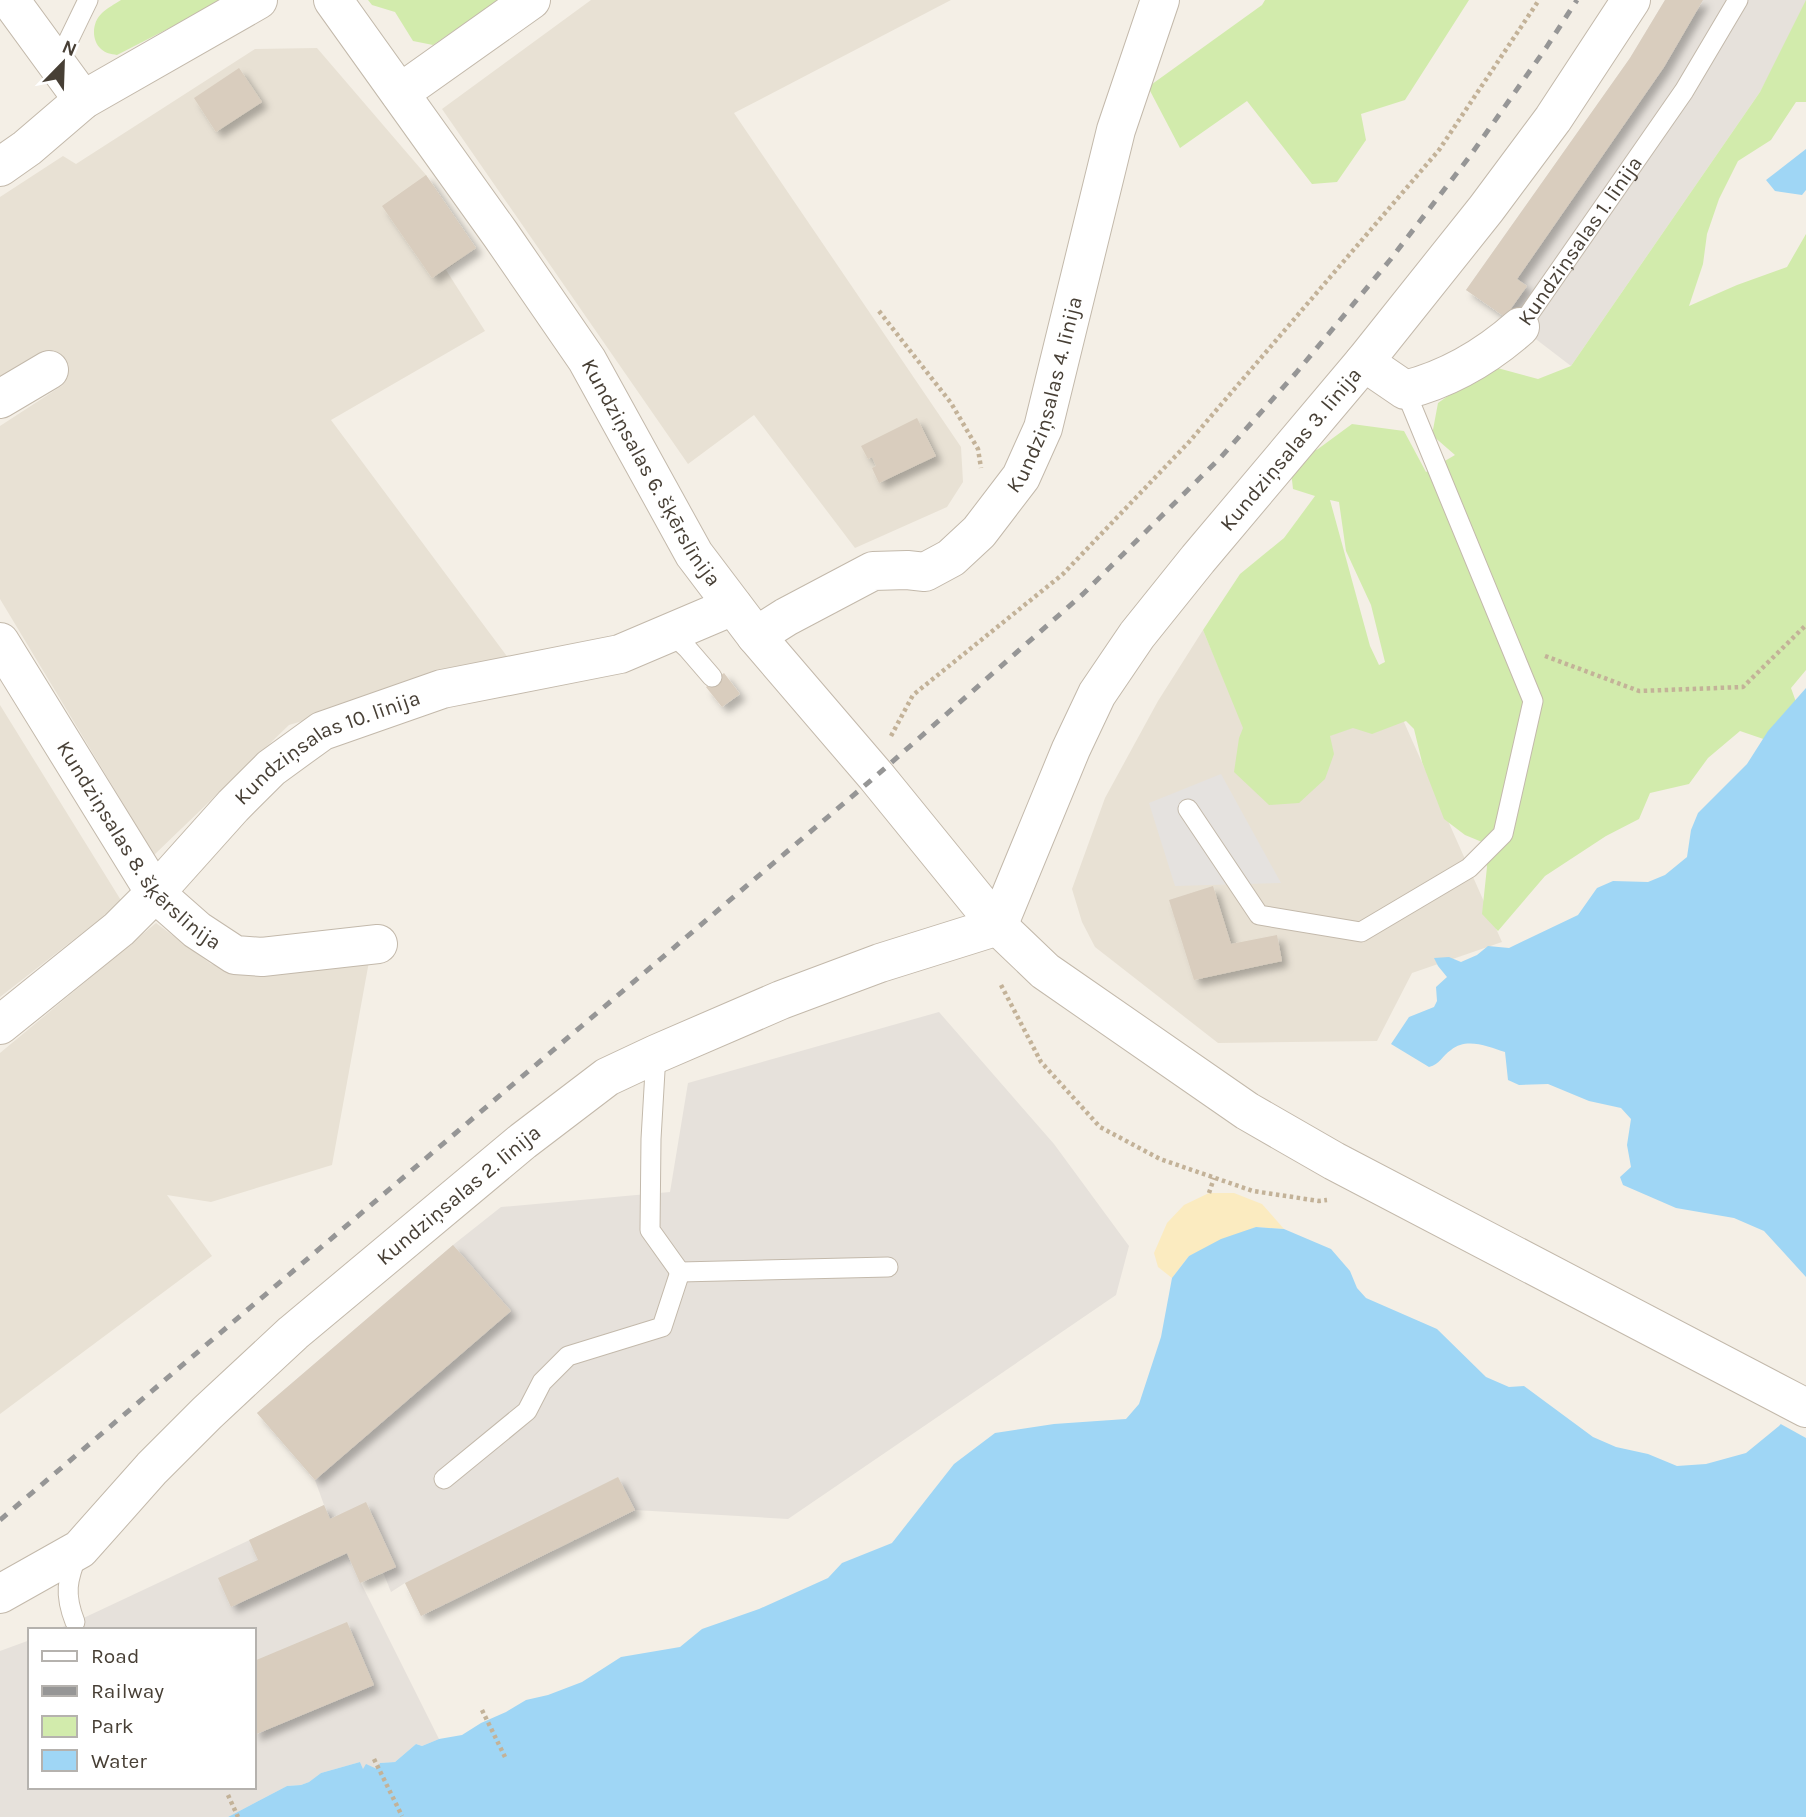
<svg xmlns="http://www.w3.org/2000/svg" width="1806" height="1817" font-family="Karla,sans-serif">
<defs>
<filter id="shadow"><feDropShadow dx="6" dy="6" stdDeviation="3.5" flood-color="#0004"/></filter>
</defs>
<rect width="100%" height="100%" fill="#f4efe6"/>
<path fill="#e8e1d4" d="M591 0H951L734 113 961 447 963 482 947 507 855 548 754 415 688 464 442 109Z
M317 48 426 175 476 248 446 270 485 331 331 420 509 659 289 725 154 855 0 599V426L63 385 49 370 0 384V197L63 156 76 164 255 49Z
M1203 630 1258 761 1399 711 1502 942 1412 973 1377 1041 1218 1043 1095 947 1082 922 1072 889 1105 798 1158 701Z
M0 705 122 902 0 997Z
M156 923 211 964 247 972 370 956 332 1165 211 1202 167 1195 212 1256 0 1414V1053Z"/>
<path fill="#e6e1db" d="M1665 0H1806V7L1760 92 1571 366 1520 327 1466 290 1630 58Z
M939 1012 1054 1144 1129 1246 1116 1295 788 1519 635 1510 421 1616 405 1583 391 1592 383 1572 361 1583 439 1739 422 1746 416 1744 395 1762 380 1763 378 1769 363 1770 360 1762 321 1773 309 1782 301 1785 287 1786 228 1817H0V1651L30 1640V1787H254V1630H55L75 1622 324 1505 315 1480 257 1413 453 1245 501 1207 670 1192 688 1083Z"/>
<path fill="#d2ebac" fill-rule="evenodd" d="M121 0H224L117 55C111 54 105 53 101 49 91 40 92 22 102 13 107 8 115 4 121 0Z
M368 0H517L467 34 455 30 433 45 413 41 395 12 372 5Z
M1265 0H1469L1405 100 1361 114 1366 140 1337 182 1312 184 1247 101 1180 148 1148 87 1262 5Z
M1806 0V102H1796L1771 140 1738 161 1719 199 1707 234 1703 264 1689 306 1737 285 1787 267 1806 234V670L1791 688 1800 713 1778 744 1740 731 1708 758 1689 784 1650 793 1639 819 1606 836 1545 876 1498 931 1482 914 1487 867 1482 842 1465 835 1444 819 1422 762 1414 729 1406 721 1372 734 1353 728 1330 736 1334 754 1325 779 1299 803 1269 805 1234 772 1239 738 1243 728 1203 630 1240 574 1284 538 1315 496 1293 489 1290 462 1318 449 1352 424 1404 431 1426 472 1455 455 1432 435 1438 403 1490 366 1538 379 1571 366 1760 92ZM1330 500 1339 502 1346 551 1371 605 1385 662 1379 665 1370 646Z"/>
<path fill="#fbebc0" d="M1209 1193H1234L1262 1204 1284 1229 1256 1227 1189 1256 1172 1278 1158 1267 1154 1253 1167 1223 1184 1205Z"/>
<path fill="#e5e2df" d="M1221 774 1281 883 1175 886 1149 803Z"/>
<path fill="#9fd6f5" d="M1806 149V190L1802 195 1775 191 1766 180Z
M1806 688V1277L1764 1231 1734 1218 1676 1208 1623 1185 1620 1177 1631 1167 1627 1145 1631 1119 1621 1108 1589 1101 1548 1084 1519 1085 1508 1080 1505 1052C1488 1047 1467 1037 1451 1050 1442 1056 1440 1064 1429 1067L1391 1044 1409 1017 1434 1007 1437 1001 1436 987 1447 977 1438 966 1434 958 1449 957 1461 962 1477 955 1488 946 1509 948 1578 915 1597 888 1613 881 1648 882 1665 875 1687 857 1691 830 1698 813 1747 764 1768 731Z
M1256 1227 1284 1229 1331 1249 1350 1271 1357 1288 1366 1298 1437 1329 1486 1377 1509 1387 1524 1386 1593 1437 1616 1447 1648 1454 1677 1466 1706 1464 1746 1453 1779 1426 1806 1397V1817H228L287 1786 301 1785 309 1782 321 1773 360 1762 363 1769 366 1764 377 1769 380 1763 395 1762 416 1744 422 1746 439 1739 462 1735 481 1723 506 1712 526 1700 548 1695 582 1682 621 1657 680 1647 702 1629 759 1609 828 1578 842 1563 892 1543 954 1464 995 1433 1054 1424 1126 1419 1139 1404 1161 1337 1172 1278 1189 1256 1221 1239Z"/>
<path fill="#f4efe6" d="M1806 1393V1438L1777 1422Z"/>
<path fill="#d9cdbe" filter="url(#shadow)" d="M1665 0H1703L1664 67 1517 279 1527 286 1505 317 1466 290 1630 58Z
M239 68 262 102 216 132 194 98Z
M426 175 476 248 432 278 382 206Z
M917 418 936 456 879 483 872 468 876 466 872 457 868 459 861 446Z
M724 673 740 694 722 707 706 687Z
M1213 886 1231 944 1277 935 1282 961 1194 980 1169 900Z
M453 1245 511 1311 315 1480 257 1413Z
M618 1477 635 1510 421 1616 405 1583Z
M366 1502 396 1567 360 1583 347 1553 231 1607 218 1578 258 1560 249 1540 324 1505 330 1519Z
M347 1622 374 1685 254 1735V1661Z"/>
<g fill="none" stroke-linecap="round" stroke-linejoin="round">
<g stroke="#c3b9ab" stroke-width="21">
<g id="service">
<path d="M57 64 88 0"/>
<path id="s1" d="M1520 327 1684 91 1738 0"/>
<path d="M671 633 687 648 712 677"/>
<path d="M1188 809 1259 915 1361 932 1469 868 1503 834 1533 701 1405 390"/>
<path d="M656 1054 651 1139 650 1230 680 1272 888 1267"/>
<path d="M444 1479 527 1411 542 1382 568 1356 662 1327 680 1272"/>
<path d="M75 1622C64 1594 67 1580 78 1553"/>
</g>
</g>
<g stroke="#c3b9ab" stroke-width="40">
<g id="minor">
<path d="M10 0 83 100"/>
<path id="s2" d="M333 0 501 235 587 360 694 554 756 636 786 617 873 571 907 570 925 572 951 558 979 532 1021 477 1043 428 1116 130 1160 0"/>
<path d="M400 93 531 0"/>
<path d="M0 167 27 148 83 100 258 0"/>
<path d="M1364 362 1405 390C1448 379 1486 357 1520 327"/>
<path d="M0 399 49 370"/>
<path id="s3" d="M0 642 155 893 197 930 235 955 262 957 378 944"/>
<path id="s4" d="M0 1025 119 929 155 893 233 806 271 768 322 731 442 689 620 654 733 606"/>
<path id="s5" d="M0 1594 80 1549 152 1468 207 1413 293 1333 523 1141 607 1077 656 1054 781 1000 880 963 998 926 1071 749 1097 694 1137 635 1198 559 1364 362 1486 209 1553 119 1631 0"/>
</g>
</g>
<g stroke="#c3b9ab" stroke-width="40">
<path id="tertiary" d="M756 636 876 776 998 926 1045 971 1247 1111 1334 1161 1806 1408"/>
</g>
<path stroke="#c3b298" stroke-width="4.5" stroke-dasharray="3.5 3.5" stroke-linecap="butt" d="M879 311 951 403 978 449 981 468
M1545 656 1639 691 1743 687 1806 625
M891 736 913 695 1063 574 1189 442 1439 150 1539 0
M1001 985 1041 1062 1100 1127 1160 1159 1253 1191 1319 1201 1327 1200
M1209 1193 1214 1178
M482 1710 505 1757
M374 1759 402 1816
M228 1795 238 1817"/>
<use href="#service" stroke="#fff" stroke-width="19"/>
<use href="#minor" stroke="#fff" stroke-width="38"/>
<use href="#tertiary" stroke="#fff" stroke-width="38"/>
<path stroke="#969696" stroke-width="5" stroke-dasharray="9 9" stroke-linecap="butt" d="M0 1520 876 776 1083 594 1221 457 1296 373 1390 260 1470 156 1546 48 1577 0"/>
</g>
<g text-anchor="middle" stroke-width="5" stroke-linejoin="round" paint-order="stroke">
<g font-size="21" fill="#473f35" stroke="#fff">
<text dy="7" stroke="none"><textPath href="#s1" startOffset="105">Kundziņsalas 1. līnija</textPath></text>
<text dy="7" stroke="none"><textPath href="#s2" startOffset="1174">Kundziņsalas 4. līnija</textPath></text>
<text dy="7" stroke="none"><textPath href="#s5" startOffset="1785">Kundziņsalas 3. līnija</textPath></text>
<text dy="7" stroke="none"><textPath href="#s2" startOffset="570">Kundziņsalas 6. šķērslīnija</textPath></text>
<text dy="7" stroke="none"><textPath href="#s4" startOffset="434">Kundziņsalas 10. līnija</textPath></text>
<text dy="7" stroke="none"><textPath href="#s3" startOffset="248">Kundziņsalas 8. šķērslīnija</textPath></text>
<text dy="7" stroke="none"><textPath href="#s5" startOffset="611">Kundziņsalas 2. līnija</textPath></text>
</g>
</g>
<rect x="28" y="1628" width="228" height="161" fill="#ffffff" stroke="#b5b2ae" stroke-width="2"/>
<rect x="42" y="1651" width="35" height="10" fill="#ffffff" stroke="#b5b2ae" stroke-width="2"/>
<text x="91" y="1663" font-size="21" fill="#473f35">Road</text>
<rect x="42" y="1686" width="35" height="10" fill="#969696" stroke="#b5b2ae" stroke-width="2"/>
<text x="91" y="1698" font-size="21" fill="#473f35">Railway</text>
<rect x="42" y="1716" width="35" height="21" fill="#d2ebac" stroke="#b5b2ae" stroke-width="2"/>
<text x="91" y="1733" font-size="21" fill="#473f35">Park</text>
<rect x="42" y="1750" width="35" height="21" fill="#9fd6f5" stroke="#b5b2ae" stroke-width="2"/>
<text x="91" y="1768" font-size="21" fill="#473f35">Water</text>
<g transform="translate(63 63) rotate(23)" stroke="#ffffff" stroke-width="5" paint-order="stroke">
<path d="M0-5L12 26L0 18L-12 26Z" fill="#473f35"/>
<text y="-10" font-size="19" font-weight="bold" text-anchor="middle" fill="#473f35">N</text>
</g>
</svg>
